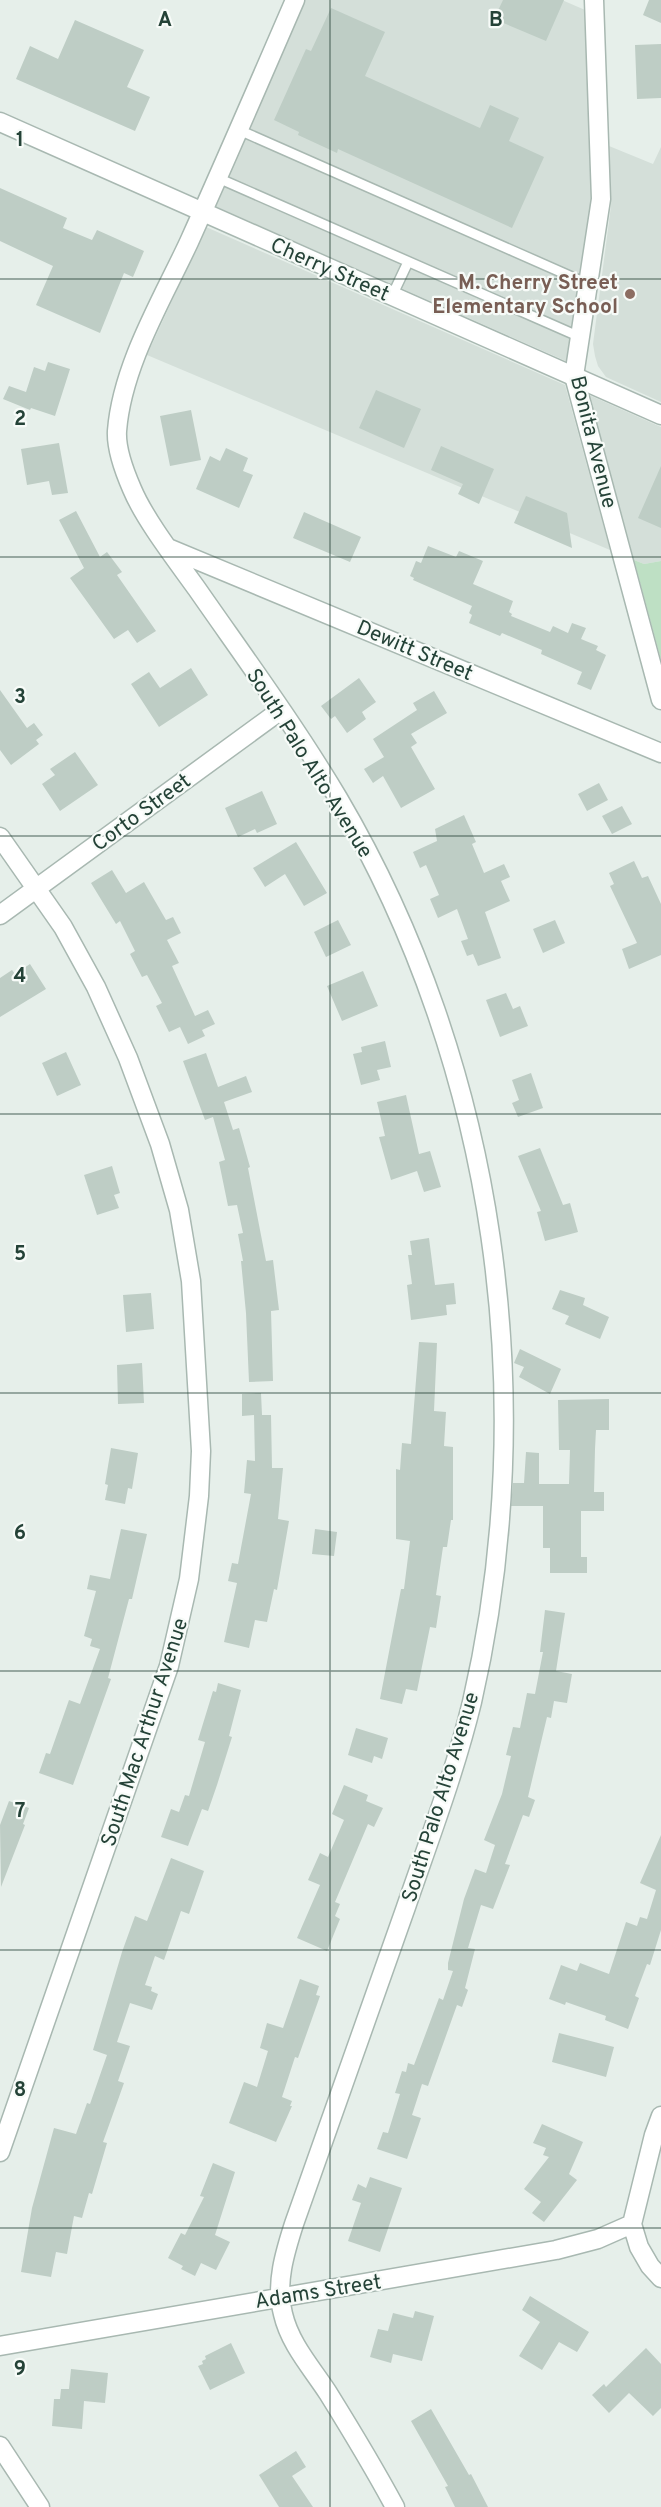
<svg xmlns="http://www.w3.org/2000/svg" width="661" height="2507" font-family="Overpass,sans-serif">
<rect width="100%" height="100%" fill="#e6efea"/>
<path fill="#d4dfd9" d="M305 0H562L585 10 592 200 566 361 215 206Z
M609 146 653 164 661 147V402L606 377 598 366 595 356 593 344 611 206Z
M206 227 565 385 610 550 147 355Z
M589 395 661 427V561L644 564 634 560Z"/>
<path fill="#bee0c4" d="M634 560 644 564 661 561V660Z"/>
<path fill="#becdc5" d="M503 0H564L546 41 494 19Z
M649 0H661V23L643 15Z
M331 8 385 32 365 76 480 128 490 105 519 118 509 141 544 157 512 228 338 149 337 153 298 135 299 132 274 120 306 49 311 51Z
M75 20 144 50 127 87 150 97 135 131 16 79 30 46 58 59Z
M661 44V98L637 99 635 45Z
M0 188 67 218 63 228 92 240 97 230 144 251 133 277 124 273 100 333 36 305 53 266 0 241Z
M48 362 70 369 55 416 31 408 30 410 3 399 9 386 26 392 34 367 45 371Z
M376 390 421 409 404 448 359 428Z
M191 410 201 460 170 466 160 416Z
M59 443 68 493 52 495 49 481 27 485 21 449Z
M441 446 494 469 479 504 458 494 463 484 431 470Z
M226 448 248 458 243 471 253 475 239 508 196 489 210 456 220 461Z
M661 466V528L638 518Z
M526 496 567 513 572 548 514 523Z
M76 511 100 557 107 552 122 572 117 575 156 631 137 643 128 630 114 639 70 578 84 568 59 520Z
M304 512 361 537 350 562 293 538Z
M428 546 456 557 459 551 483 561 473 584 513 601 509 612 512 614 511 616 550 632 553 626 568 633 572 623 586 628 581 639 598 646 596 650 606 655 591 690 577 684 582 672 541 654 542 650 502 633 500 636 469 623 472 615 469 613 472 606 413 580 414 578 410 576 416 561 421 563Z
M191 668 208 695 159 727 131 684 149 672 160 688Z
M359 678 376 702 362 712 366 719 347 733 335 716 331 719 321 706Z
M0 690 27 728 34 723 43 735 36 740 39 744 11 765 0 750Z
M434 691 447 713 411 734 417 743 411 747 435 789 401 808 383 776 373 783 364 769 384 757 373 739 417 710 413 703Z
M75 752 98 785 60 811 42 784 55 775 50 769Z
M599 783 608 800 587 811 578 794Z
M262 791 277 824 257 833 255 829 238 837 225 808Z
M622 806 632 824 612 834 602 816Z
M464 815 476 842 472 844 484 873 504 864 510 877 501 881 510 901 485 912 501 958 478 966 473 954 467 956 461 941 468 939 457 909 438 918 430 899 439 895 426 865 420 868 413 852 437 841 435 829Z
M296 842 327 893 304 906 285 874 265 887 253 868Z
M634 861 642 878 648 876 661 904V955L629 969 622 949 637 943 610 886 614 884 609 873Z
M112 870 126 893 144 882 166 920 173 917 181 933 167 940 179 963 172 966 195 1016 208 1010 215 1024 202 1030 205 1036 188 1044 180 1027 169 1032 156 1006 162 1003 147 975 142 977 130 954 135 951 120 921 116 924 91 883Z
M338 920 351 945 326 957 314 932Z
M555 920 565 943 543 953 533 929Z
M30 964 46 989 0 1017V978L12 970 15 974Z
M363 971 378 1006 342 1021 327 986Z
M506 993 513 1009 520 1006 528 1026 500 1037 486 1000Z
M385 1041 391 1067 377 1070 380 1080 361 1085 353 1054 362 1052 361 1047Z
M66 1052 81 1085 57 1096 42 1063Z
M206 1053 218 1087 246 1076 252 1092 224 1102 233 1130 239 1128 250 1167 248 1168 266 1261 273 1260 279 1310 271 1311 273 1381 249 1382 246 1313 241 1261H243L238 1234 243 1233 237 1205 228 1206 219 1162 225 1160 213 1117 205 1120 183 1061Z
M531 1073 543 1108 518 1117 512 1103 519 1100 512 1080Z
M406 1095 419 1154 430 1151 441 1187 424 1192 417 1171 391 1180 379 1137 385 1136 377 1102Z
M540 1148 563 1205 570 1203 578 1232 545 1241 537 1212 541 1211 518 1156Z
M112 1166 120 1193 114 1195 119 1208 97 1215 84 1175Z
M429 1238 435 1285 454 1283 456 1304 446 1305 447 1315 411 1320 407 1285 412 1284 408 1255H412L410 1241Z
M560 1290 585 1298 583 1305 609 1317 600 1339 565 1324 569 1316 552 1309Z
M151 1293 154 1329 126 1332 123 1295Z
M419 1342 437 1343 434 1411 446 1412 444 1446 453 1447V1520H451L447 1547H443L436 1595 441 1596 436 1628 430 1627 417 1691 406 1689 402 1704 380 1699 401 1589H404L410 1541 396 1539V1469L400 1470 402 1443 411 1444Z
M520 1349 561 1369 550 1394 519 1377 524 1367 514 1363Z
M142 1363 144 1403 118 1404 117 1365Z
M261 1393 262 1415H258H271L272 1468H283L278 1519 289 1521 277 1590 274 1589 267 1622 255 1620 249 1648 224 1642 237 1583 228 1581 232 1563 238 1564 251 1494 244 1493 247 1460 255 1461 254 1415 242 1416V1394Z
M609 1399V1430H596L595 1449 594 1492H604V1511H581V1557H587V1573H550V1548H543V1506H511L513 1483H524L526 1452 539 1453V1484H569L570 1450H559L558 1400Z
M111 1448 138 1453 132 1489 128 1488 125 1504 105 1500 108 1485 105 1484Z
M121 1529 147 1534 132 1599H129L108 1678 111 1679 73 1785 39 1773 46 1753 50 1754 69 1700 80 1704 100 1649 90 1646 92 1639 84 1636 96 1591 87 1589 90 1575 110 1579Z
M315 1529 337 1532 334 1556 312 1554Z
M545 1610 565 1613 556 1671 572 1674 567 1703 554 1701 551 1718 547 1717 528 1797 535 1800 529 1817 523 1815 505 1864 510 1865 493 1909 481 1905 468 1948 475 1949 465 1988 468 1990 462 2007 457 2005 428 2086 422 2084 412 2115 421 2118 407 2159 377 2149 383 2132 388 2133 400 2094 395 2093 402 2071 406 2072 408 2063 414 2065 439 1998 443 2000 453 1971 448 1970V1963L464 1899 475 1869 486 1873 495 1845 484 1840 502 1794 511 1756 506 1755 513 1727 520 1728 527 1693 535 1694 543 1652H540Z
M218 1683 241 1690 229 1736 232 1737 217 1785 208 1811 202 1809 188 1846 161 1837 171 1809 179 1812 185 1795 189 1796 205 1742 198 1740 213 1691 216 1692Z
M356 1728 388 1738 382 1759 374 1756 372 1763 348 1755Z
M344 1785 368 1795 366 1801 383 1808 374 1827 368 1824 335 1902 340 1904 335 1916 340 1919 327 1951 297 1938 320 1885 308 1880 320 1853 328 1857 344 1820 332 1814Z
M9 1801 29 1808 23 1824 25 1825 1 1887 0 1825Z
M661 1835V1930L650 1965 647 1964 635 1996 639 1998 628 2029 605 2020 606 2016 566 2002 565 2005 549 1999 561 1965 577 1971 580 1963 609 1974 626 1922 637 1926 640 1917 647 1919 656 1890 640 1883Z
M171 1858 204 1871 189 1914 181 1911 164 1960 155 1956 145 1985 152 1987 151 1991 158 1994 152 2010 130 2003 117 2042 130 2046 118 2081 124 2083 103 2142 107 2143 92 2194 89 2193 82 2218 74 2216 67 2254 56 2252 51 2277 21 2272 32 2208 54 2128 76 2134 87 2103 90 2104 107 2055 93 2050 122 1952 135 1916 147 1921Z
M300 1979 319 1986 316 1995 320 1996 298 2058 295 2057 282 2097 292 2101 290 2106H292L276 2142 229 2123 244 2082 257 2087 268 2051 260 2048 267 2023 283 2028Z
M559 2033 614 2047 606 2077 552 2062Z
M542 2124 583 2142 569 2174 577 2180 544 2222 532 2213 541 2202 524 2189 549 2157 543 2155 546 2148 533 2143Z
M213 2163 235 2172 215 2235 230 2242 216 2270 201 2263 195 2276 181 2269 183 2266 168 2258 181 2233 185 2235 204 2197 200 2196Z
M370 2177 402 2188 380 2252 348 2241 361 2203 352 2200 358 2184 366 2188Z
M530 2296 589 2332 577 2352 559 2342 542 2370 519 2356 540 2322 522 2310Z
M415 2311 434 2316 422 2361 393 2354 391 2363 370 2357 378 2329 388 2331 393 2313 413 2318Z
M231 2343 245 2373 210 2390 198 2366 203 2364 202 2361 206 2359 205 2356Z
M646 2348 661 2364V2408L653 2416 629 2393 609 2413 592 2395 604 2384 606 2387Z
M71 2369 108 2373 105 2403 84 2401 82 2429 52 2426 54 2399H60L61 2389H69Z
M431 2409 469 2475 471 2474 488 2507H455L445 2487 448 2486 411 2421Z
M296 2451 306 2467 292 2476 313 2507H279L259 2475Z"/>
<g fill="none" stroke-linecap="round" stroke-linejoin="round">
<g stroke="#a8b8b1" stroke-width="12">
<path id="service" d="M239 130 588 284
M218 178 580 337
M392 296 408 262"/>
</g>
<g stroke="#a8b8b1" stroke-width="21">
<path id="minor" d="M295 0C260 81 225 162 189 242 162 300 122 366 117 431 116 448 125 473 132 489 145 520 177 561 197 589 245 658 295 726 338 798 496 1066 542 1399 472 1702 455 1772 429 1840 406 1907 369 2013 332 2119 294 2224 285 2252 275 2284 283 2314 290 2344 311 2367 328 2393 351 2430 374 2468 395 2507
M594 0 601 199 574 376 661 700
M168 548 661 753
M0 837 63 927 96 987 128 1058 160 1144 179 1210 191 1281 201 1451 199 1496 189 1579 169 1666 0 2152
M0 915 281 710
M661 2116 654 2135 632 2224 639 2247 650 2266 661 2278
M0 2346 556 2250 598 2239 632 2224
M0 2446 40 2507"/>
</g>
<g stroke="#a8b8b1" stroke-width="21">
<path id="tertiary" d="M0 122 661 415"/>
</g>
<use href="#service" stroke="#fff" stroke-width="9"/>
<use href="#minor" stroke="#fff" stroke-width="18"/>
<use href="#tertiary" stroke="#fff" stroke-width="18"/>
</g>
<path fill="none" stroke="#244237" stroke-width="1.5" stroke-opacity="0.55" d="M330 0V2507M0 279H661M0 557H661M0 836H661M0 1114H661M0 1393H661M0 1671H661M0 1950H661M0 2228H661"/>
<circle fill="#8d6e63" stroke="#f7fbf8" stroke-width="2" cx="630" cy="294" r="6"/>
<g text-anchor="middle" stroke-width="4.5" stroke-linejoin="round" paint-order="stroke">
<g font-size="21" fill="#244237" stroke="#f7fbf8">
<text transform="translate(330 269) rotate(24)" y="7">Cherry Street</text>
<text transform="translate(594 442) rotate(76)" y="7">Bonita Avenue</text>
<text transform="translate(415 650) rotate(23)" y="7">Dewitt Street</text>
<text transform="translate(310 763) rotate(58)" y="7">South Palo Alto Avenue</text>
<text transform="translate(141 812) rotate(-36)" y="7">Corto Street</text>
<text transform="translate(144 1732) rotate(-72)" y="7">South Mac Arthur Avenue</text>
<text transform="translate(440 1797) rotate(-73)" y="7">South Palo Alto Avenue</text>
<text transform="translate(318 2291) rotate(-9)" y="7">Adams Street</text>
</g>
<g font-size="21" font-weight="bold" fill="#785e54" stroke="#f7fbf8" text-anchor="end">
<text x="618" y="289">M. Cherry Street<tspan x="618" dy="24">Elementary School</tspan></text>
</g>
</g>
<g font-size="20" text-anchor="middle" font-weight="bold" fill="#244237" stroke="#f7fbf8" stroke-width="4.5" stroke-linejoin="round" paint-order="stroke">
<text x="165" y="26">A</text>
<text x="496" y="26">B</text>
<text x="20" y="146">1</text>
<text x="20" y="425">2</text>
<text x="20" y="703">3</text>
<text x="20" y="982">4</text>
<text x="20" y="1260">5</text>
<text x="20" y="1539">6</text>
<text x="20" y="1817">7</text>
<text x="20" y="2096">8</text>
<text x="20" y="2375">9</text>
</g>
</svg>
